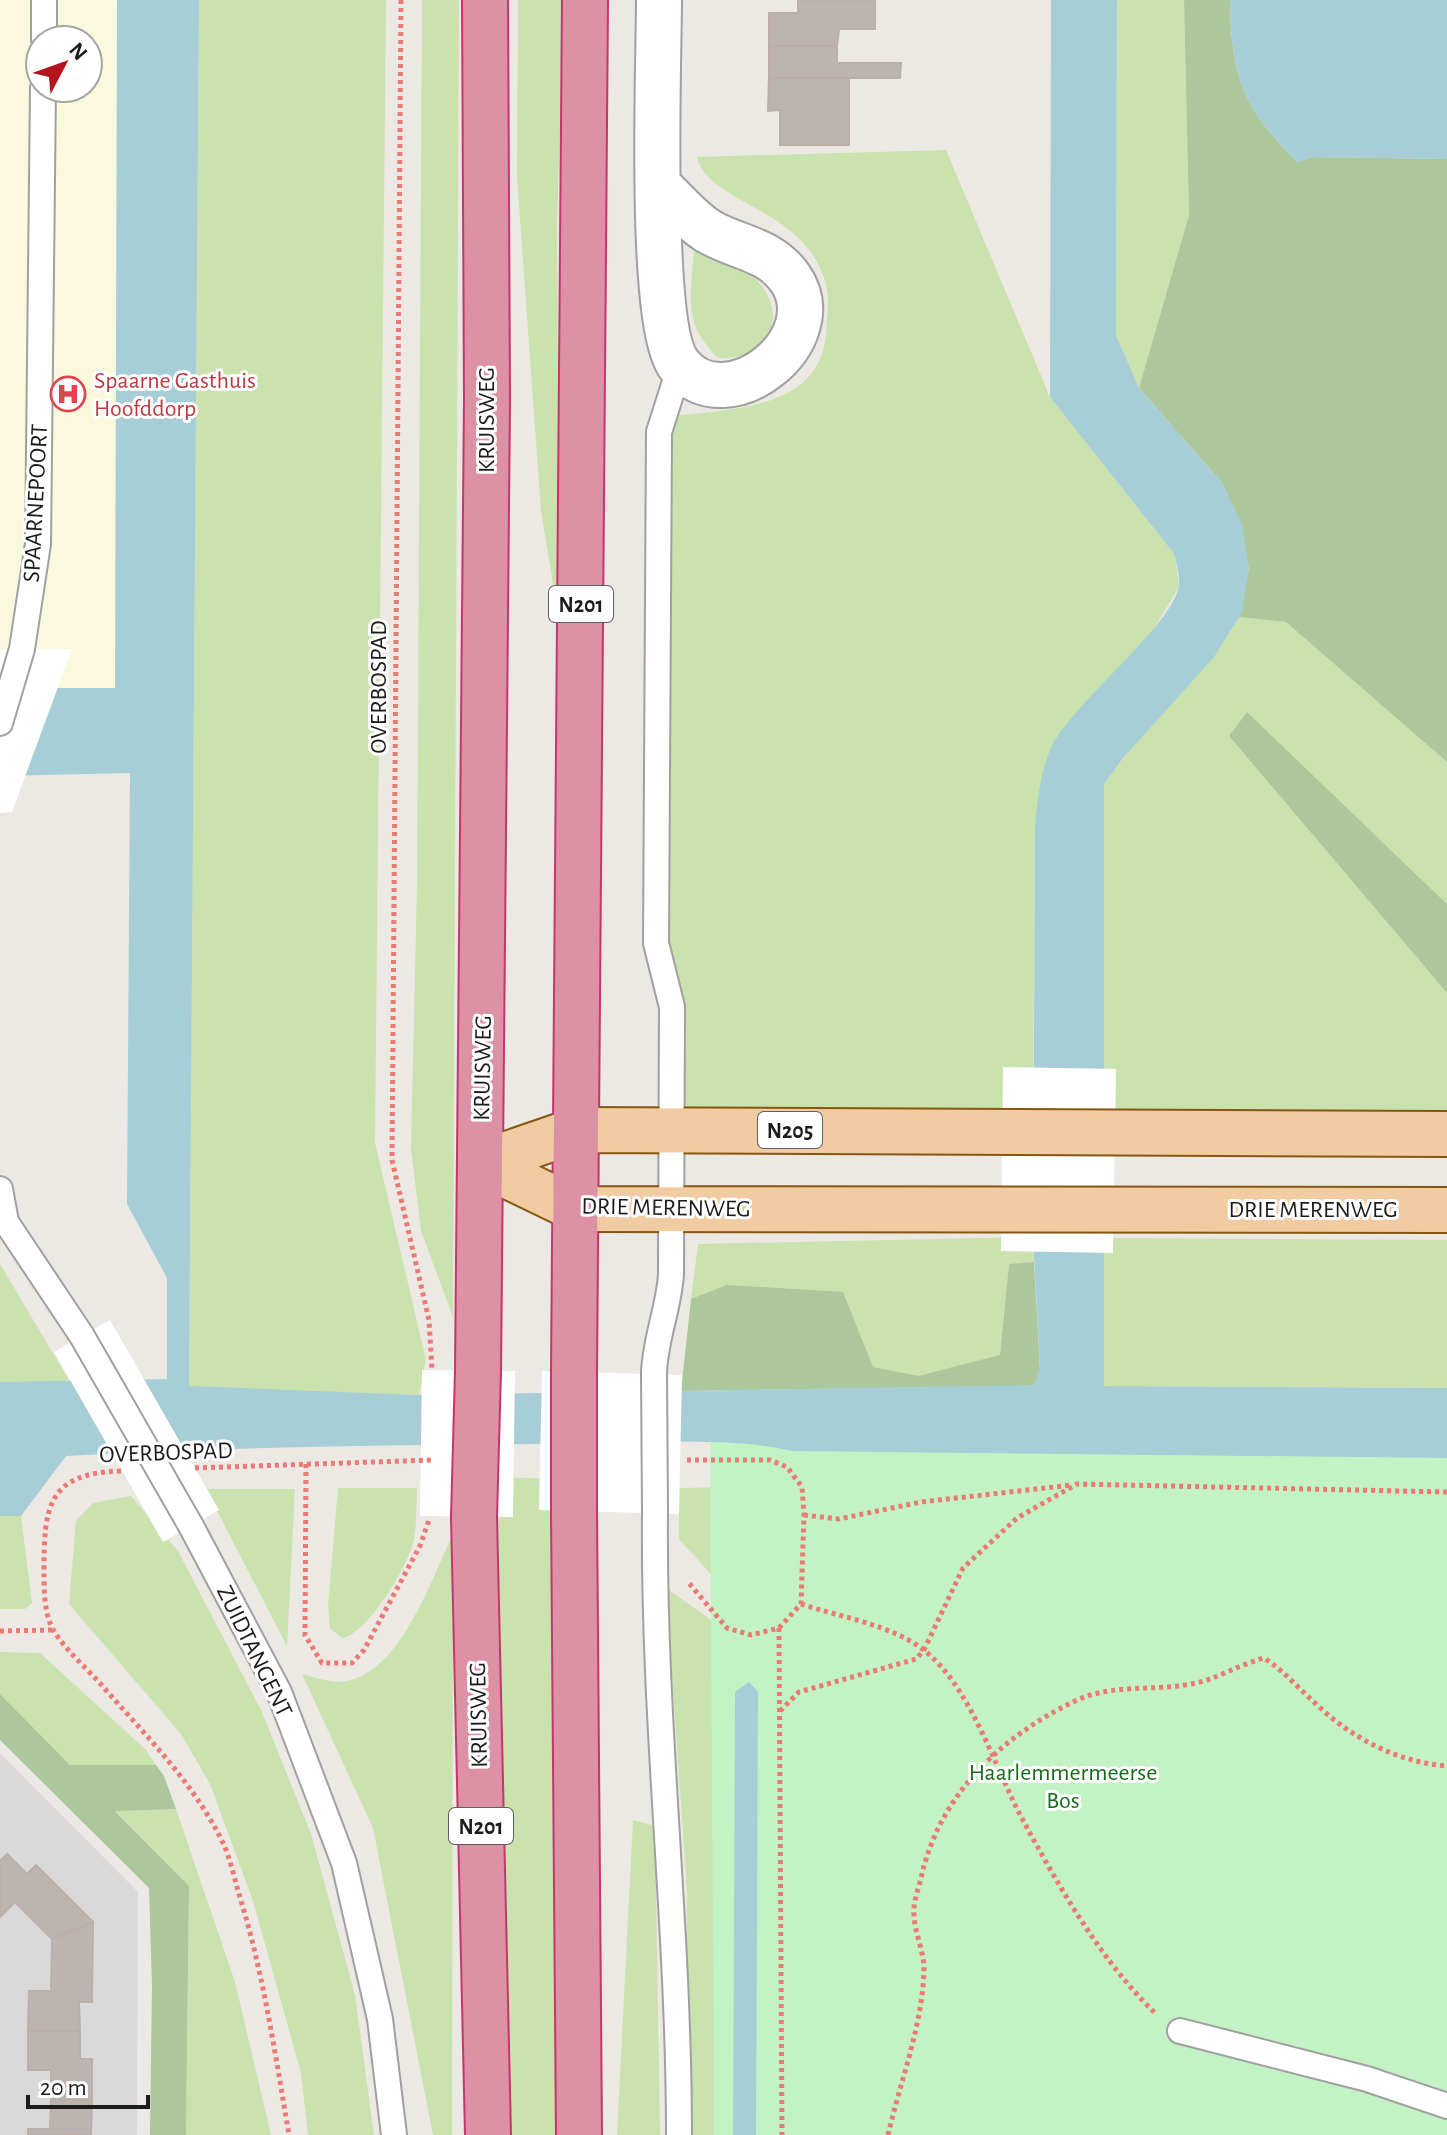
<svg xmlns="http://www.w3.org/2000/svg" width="1447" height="2135" font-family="'Alegreya Sans',sans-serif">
<rect width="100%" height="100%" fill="#ece8e3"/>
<path fill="#dad9d9" d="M0 1753 138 1892 137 2135H0Z"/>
<path fill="#fbf9dd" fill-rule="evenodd" d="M0 0H136L137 700 0 704ZM40 40H88V88H40Z"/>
<path fill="#cae2ad" d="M199 0H386L375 1143 426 1360 419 1395 189 1387Z
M422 0H459L453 1317 421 1231 411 1149 417 885Z
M518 0H564L557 222 560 626 541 511 517 177Z
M1117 0H1184L1189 215 1139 388 1116 335Z
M946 150 1050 397 1175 555 1179 587 1035 825 1033 1115 691 1112 661 1082 666 417C725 409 821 412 826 333 827 319 830 298 826 285 807 207 708 205 697 157Z
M694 246C714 255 740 263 756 279 791 316 768 361 718 358 680 320 692 296 694 246Z
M1239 617 1286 622 1447 762V904L1247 712 1229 736 1447 993V1116L1103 1115 1104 784C1146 725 1200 678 1239 617Z
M1033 1237 1034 1262 1009 1265 1000 1355 918 1377 873 1367 691 1299 698 1244Z
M1102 1238 1447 1240V1388L1104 1386Z
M0 1264 70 1382H0Z
M494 1477 560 1479 556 2135H502Z
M738 1487 749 1616 679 1539V1488Z
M338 1488H417C416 1505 417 1523 414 1539 410 1563 367 1635 342 1638L330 1628 328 1606Z
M204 1489H295L287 1646 215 1507Z
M131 1496 178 1551 262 1712 311 1834 355 1995 374 2135H308L301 2073 253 1901 210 1784 181 1734 69 1604 76 1521 93 1503Z
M0 1516H21L32 1603 25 1609H0Z
M453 1534 452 2135H433L373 1828 302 1674C318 1678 335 1685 351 1680 402 1667 432 1578 453 1534Z
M666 1588 717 1624 793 2135H684L687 1891Z
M0 1652 40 1653 146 1750 156 1765H70L0 1694Z
M176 1809 235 1982 271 2135H186L189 1886 115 1810Z
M633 1820 655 1826 660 2135H617Z"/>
<path fill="#abc79b" d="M1184 0H1230C1231 76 1243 109 1298 162L1312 157 1447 159V762L1286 622 1239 617 1249 568 1223 484 1139 388 1189 215Z
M1247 712 1447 904V993L1229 736Z
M1034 1262 1040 1370 1034 1386 681 1391 691 1299 727 1285 843 1292 873 1367 918 1376 1000 1355 1009 1264Z
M0 1694 70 1765H156L164 1776 176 1809 115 1811 189 1886 186 2135H150L152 1986 149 1888 0 1740Z"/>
<path fill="#c3f3c4" d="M710 1434 1447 1440V2135H714Z"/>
<path fill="#a7ced6" d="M117 0H199L189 1386 419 1395 1034 1385 1040 1369 1033 1237 1035 825C1038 799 1040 772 1051 748 1072 703 1174 625 1179 585 1180 576 1176 564 1175 555L1050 397 1051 0H1117L1116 335 1139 388 1223 484 1242 524 1249 568 1242 612 1214 657 1124 757 1104 784V1386L1447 1388V1458L792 1451C729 1436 641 1444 575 1444 405 1444 235 1447 66 1456L21 1516H0V1382L167 1379V1278L127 1204 130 773 0 776V688H115Z
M1230 0H1447V159L1312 157 1298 162C1243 109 1231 76 1230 0Z
M749 1682 758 1692 756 2135H733L735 1692Z"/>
<path fill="#fff" d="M0 649H72L12 812 0 813Z
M1003 1067 1116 1069 1113 1253 1001 1251Z
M110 1320 219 1510 163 1542 54 1352Z
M422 1370 515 1371 513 1517 420 1516Z
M542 1371 682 1375 679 1514 539 1510Z"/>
<path fill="#bcb4b0" stroke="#bcafa7" stroke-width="2" d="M798 0H875V29H839L837 46H769V13H798Z
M769 46H837V63H901L900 78H769Z
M769 78H849V145H780V110L768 111Z
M7 1854 27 1874 36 1865 93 1922 52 1939 15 1902 0 1917V1861Z
M93 1922 92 2002H79L80 2031H28L29 1991H51L52 1939Z
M28 2031H80V2059H92V2100H51V2070H28Z
M51 2100H92L91 2135H28V2129H50Z"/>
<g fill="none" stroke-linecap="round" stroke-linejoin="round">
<g stroke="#a0a0a0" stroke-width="28">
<path id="lane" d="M44 40V0
M0 723 22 649 38 544 43 88
M0 1189 6 1222
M0 1213 82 1336
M654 1373C655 1339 669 1308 671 1274L672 1007 656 943 659 432 680 366
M655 1513C653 1721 679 1927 679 2135
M191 1526 279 1692 344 1863 380 2019 394 2135
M1180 2031 1367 2079 1447 2106"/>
</g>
<g stroke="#a0a0a0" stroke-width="48">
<path id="street" d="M659 186C674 200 690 220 708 231 736 248 769 248 790 278 833 340 727 423 680 366 648 328 659 63 659 0"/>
</g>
<g stroke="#85570f" stroke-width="48">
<path id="primary" d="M481 1163 576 1209 1447 1210
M481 1163 577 1130 1447 1134"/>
</g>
<g stroke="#c4366f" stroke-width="48">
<path id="highway" d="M478 1371 487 399 485 0
M574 1372 585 0
M574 1511 579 2135
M474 1517 488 2135"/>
</g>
<path stroke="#eb7a75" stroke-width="5" stroke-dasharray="4 4" stroke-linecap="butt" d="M401 0 392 1160 429 1320 432 1370
M687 1460H770L787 1467 802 1487 804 1515 801 1604 779 1628 751 1635 727 1628 688 1582
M306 1464 305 1635 322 1663H352L364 1650 420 1546 429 1520
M195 1468 433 1460
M121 1471C47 1473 44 1507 44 1572 44 1590 44 1615 54 1631 65 1649 84 1666 98 1681 143 1733 194 1782 224 1845 230 1859 234 1876 238 1891 263 1970 275 2053 289 2135
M804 1515 839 1519 921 1502 1072 1485
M801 1604C840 1617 893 1625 925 1651 973 1690 995 1770 1025 1824 1061 1890 1102 1962 1156 2014
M779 1628 782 2135
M0 1631 53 1630
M780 1711 799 1692 916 1659 924 1650 963 1568 1017 1518 1077 1484 1447 1492
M888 2135C900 2082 923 2024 924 1969 924 1950 913 1930 914 1910 914 1898 920 1885 922 1874 941 1793 1003 1735 1077 1700 1115 1683 1157 1692 1196 1683 1216 1679 1241 1664 1264 1658 1284 1671 1297 1687 1315 1703 1351 1738 1397 1762 1447 1766"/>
<use href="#lane" stroke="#fff" stroke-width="24"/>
<use href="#street" stroke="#fff" stroke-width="44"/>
<use href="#primary" stroke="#f1cba2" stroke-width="44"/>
<use href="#highway" stroke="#dc92a4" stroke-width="44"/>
<g stroke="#a0a0a0" stroke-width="28" stroke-linecap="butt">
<path id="lane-bridge" d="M82 1336 191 1526
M654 1373 655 1513"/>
</g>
<g stroke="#c4366f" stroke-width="48" stroke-linecap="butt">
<path id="highway-bridge" d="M574 1372V1511
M474 1517 478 1371"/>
</g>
<use href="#lane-bridge" stroke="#fff" stroke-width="24"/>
<use href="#highway-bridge" stroke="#dc92a4" stroke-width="44"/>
</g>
<defs>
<g id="hospital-ring" transform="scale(1.8)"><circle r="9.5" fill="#fff" stroke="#e0444e" stroke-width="1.5"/><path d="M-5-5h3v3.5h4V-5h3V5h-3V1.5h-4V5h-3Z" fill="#e0444e"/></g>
</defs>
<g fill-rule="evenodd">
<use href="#hospital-ring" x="68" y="394"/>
</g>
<g text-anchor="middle" stroke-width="6" stroke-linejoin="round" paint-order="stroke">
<g fill="#fff" stroke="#606060" stroke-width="2">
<rect x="549" y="586" width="64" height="36" rx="6"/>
<rect x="758" y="1112" width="64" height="36" rx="6"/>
<rect x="449" y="1808" width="64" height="36" rx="6"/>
</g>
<g font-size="22" font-weight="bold" fill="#1c1c1c">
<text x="581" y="612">N201</text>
<text x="790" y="1138">N205</text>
<text x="481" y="1834">N201</text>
</g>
<g font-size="24" fill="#be3a42" stroke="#fff" text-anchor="start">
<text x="94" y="388">Spaarne Gasthuis<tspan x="94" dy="28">Hoofddorp</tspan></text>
</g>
<g font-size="24" fill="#1c1c1c" stroke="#fff">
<text transform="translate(486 420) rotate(-90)" y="8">KRUISWEG</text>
<text transform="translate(35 503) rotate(-87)" y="8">SPAARNEPOORT</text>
<text transform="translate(378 687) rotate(-90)" y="8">OVERBOSPAD</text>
<text transform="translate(482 1068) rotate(-89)" y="8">KRUISWEG</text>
<text transform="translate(666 1207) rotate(1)" y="8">DRIE MERENWEG</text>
<text x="1313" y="1217">DRIE MERENWEG</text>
<text transform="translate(166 1452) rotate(-2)" y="8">OVERBOSPAD</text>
<text transform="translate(255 1651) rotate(64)" y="8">ZUIDTANGENT</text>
<text transform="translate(478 1715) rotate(-91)" y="8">KRUISWEG</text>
</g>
<g font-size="24" fill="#166e18" stroke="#fff">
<text x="1063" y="1780">Haarlemmermeerse<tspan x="1063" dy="28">Bos</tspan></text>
</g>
</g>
<g transform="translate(64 64) rotate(49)"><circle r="38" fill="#ffffff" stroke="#a4a4a4" stroke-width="2"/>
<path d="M0-6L14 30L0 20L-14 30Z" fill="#b3141e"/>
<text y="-12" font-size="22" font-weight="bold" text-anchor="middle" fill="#1c1c1c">N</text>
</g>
<path d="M28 2095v12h120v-12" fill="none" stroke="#1c1c1c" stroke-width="4"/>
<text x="40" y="2095" font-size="24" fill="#1c1c1c" stroke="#ffffff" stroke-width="6" paint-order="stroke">20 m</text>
</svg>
